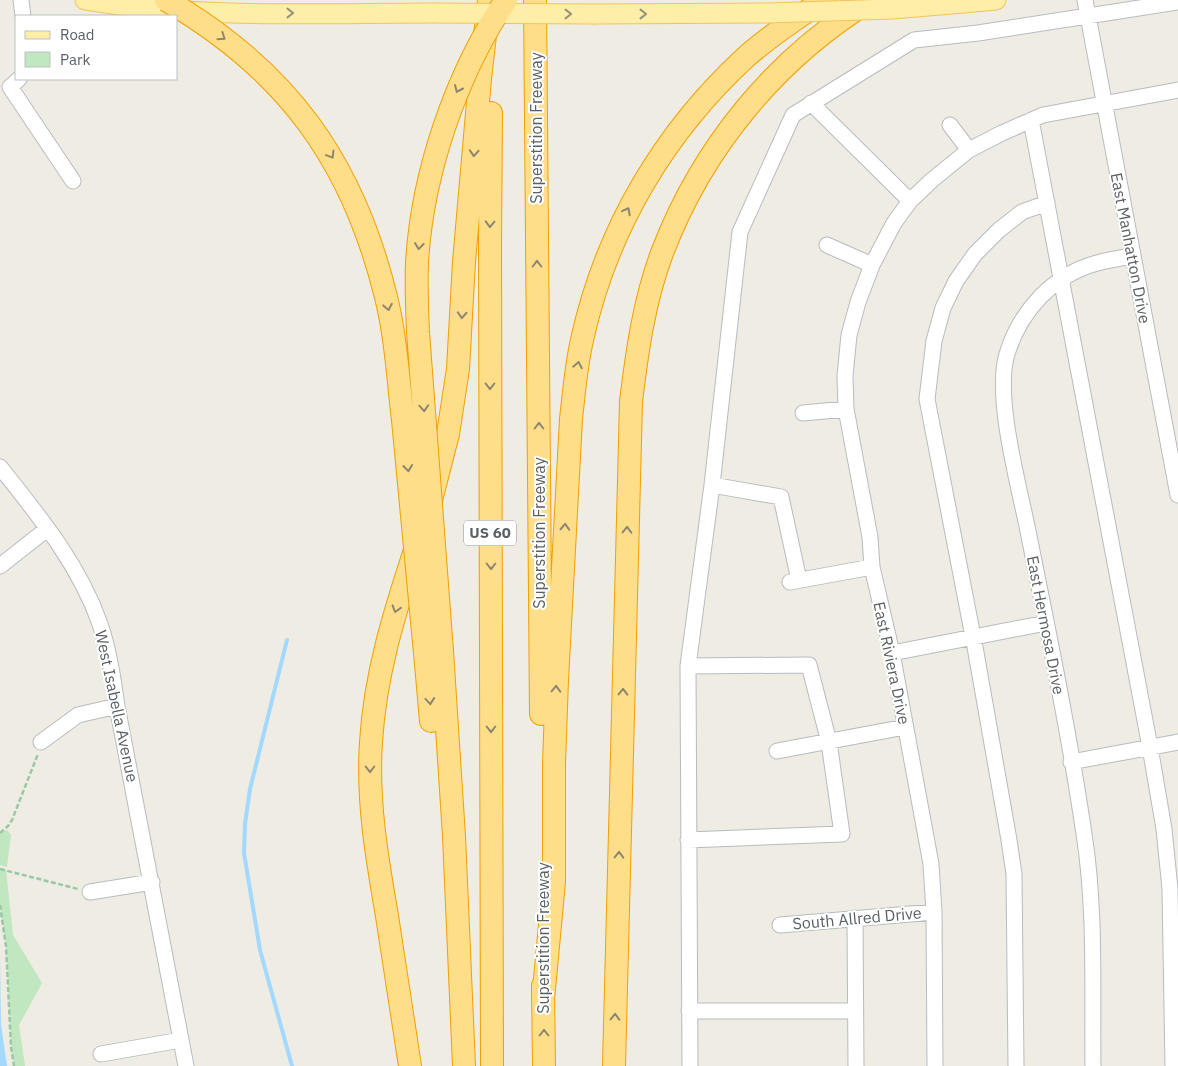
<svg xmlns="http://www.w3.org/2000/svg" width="1178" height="1066" font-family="'IBM Plex Sans',sans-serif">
<rect width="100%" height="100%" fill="#eeece3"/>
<path fill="#c0e7bf" d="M7 830 11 835 7 867 0 865V833Z
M0 869 6 870 13 935 42 983 19 1025 25 1066H14L11 1047 6 946 0 906Z"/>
<path fill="#a3d9ff" d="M0 956 1 1024 7 1066H0Z"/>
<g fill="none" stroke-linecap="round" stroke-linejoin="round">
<path stroke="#a3d9ff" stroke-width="4" d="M287 640 250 789 245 824 244 853 260 950 292 1066"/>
<g stroke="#b8bbc0" stroke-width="17">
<path id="minor" d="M21 0 23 16
M1085 0 1178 495
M19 79 10 87 73 181
M811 103 910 201
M1031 120 1150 747 1164 829 1170 889 1173 1066
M950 125 969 150
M827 245 872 265
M803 413 846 409
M0 467C39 516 79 564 100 624 109 650 113 678 117 706L186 1066
M712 485 781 497 799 580
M0 566 47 529
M790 582 872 567
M892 653 1046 623
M688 666 809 665 829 742 842 834 688 840
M41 742 78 715 117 706
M777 751 905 727
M1071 762 1178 742
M90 892 152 882
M855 918 856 1066
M780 925 934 912
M689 1011H855
M101 1054 181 1040
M690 1066 688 666 712 485 740 232 793 115 914 40 978 33 1178 2
M935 1066 934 912 931 864 892 653 872 567 870 537 846 409 845 376 849 335 858 302 872 265 894 223 910 201 932 180 969 150 1002 133 1043 115 1178 90
M1016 1066 1014 874 1009 840 975 647 927 399 934 341 943 308 956 281 975 254 999 230 1022 212 1047 203
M1093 1066C1092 989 1096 910 1084 834 1069 732 1048 631 1028 531 1019 486 994 396 1007 354 1020 311 1053 275 1097 263 1108 260 1120 258 1132 256"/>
</g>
<g stroke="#f4c457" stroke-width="21">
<path id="major" d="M85 0C199 19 316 13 432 13
M963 3 996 0
M594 14 767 13"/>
</g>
<g stroke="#f29f00" stroke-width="24">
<path id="highway" d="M535 0 541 714
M491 113 490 245 492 1066
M431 500 448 434 458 369 464 262 480 79 489 0
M442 651 454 836 464 1066
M425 653 431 721
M543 986 544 1066
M543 1000 554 882V764L557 680 571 419C574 393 576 366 582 340 606 230 664 132 747 56 771 35 798 17 824 0
M410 1066C402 1016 395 966 387 916 377 858 367 801 371 742 375 674 395 611 416 547
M614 1066 631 402C637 352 644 301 662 253 702 148 775 59 871 0"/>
</g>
<path stroke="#98c8a4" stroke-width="2.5" stroke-dasharray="5 2.5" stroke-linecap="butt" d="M0 833 8 826 12 820 38 754
M0 869 78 889
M0 905 6 946 11 1047 14 1066"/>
<use href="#minor" stroke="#fff" stroke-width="15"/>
<use href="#major" stroke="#ffeea8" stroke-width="19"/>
<use href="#highway" stroke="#ffde8a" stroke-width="22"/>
<g stroke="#f4c457" stroke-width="21" stroke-linecap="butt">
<path id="major-bridge" d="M432 13 594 14
M767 13 893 9 963 3"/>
</g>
<g stroke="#f29f00" stroke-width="24" stroke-linecap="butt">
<path id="highway-bridge" d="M166 0C287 70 353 162 386 297 396 337 398 379 403 420 411 497 417 575 425 653
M442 651 418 332C417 309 416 286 417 263 422 174 456 74 506 0"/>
</g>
<use href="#major-bridge" stroke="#ffeea8" stroke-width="19"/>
<use href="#highway-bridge" stroke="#ffde8a" stroke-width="22"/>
</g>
<defs><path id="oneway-chevron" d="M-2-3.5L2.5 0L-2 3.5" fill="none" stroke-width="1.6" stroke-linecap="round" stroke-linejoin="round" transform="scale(1.25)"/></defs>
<g stroke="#94927c">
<use href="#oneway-chevron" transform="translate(290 13)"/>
<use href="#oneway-chevron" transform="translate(568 14)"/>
<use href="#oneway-chevron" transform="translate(643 14)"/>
</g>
<g stroke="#8c866f">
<use href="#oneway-chevron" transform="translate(222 37) rotate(34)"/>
<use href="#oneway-chevron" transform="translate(458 89) rotate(114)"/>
<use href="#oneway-chevron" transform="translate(474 153) rotate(94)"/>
<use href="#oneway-chevron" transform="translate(331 155) rotate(59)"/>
<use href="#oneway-chevron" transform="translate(627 211) rotate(-62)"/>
<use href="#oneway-chevron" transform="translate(490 224) rotate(91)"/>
<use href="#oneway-chevron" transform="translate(419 246) rotate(97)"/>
<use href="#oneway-chevron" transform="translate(537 264) rotate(-90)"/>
<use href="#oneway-chevron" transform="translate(388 307) rotate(79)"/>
<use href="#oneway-chevron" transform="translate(462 315) rotate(93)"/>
<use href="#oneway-chevron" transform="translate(578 365) rotate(-80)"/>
<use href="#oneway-chevron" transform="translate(490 386) rotate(90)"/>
<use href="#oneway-chevron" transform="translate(424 408) rotate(86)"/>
<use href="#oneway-chevron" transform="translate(539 426) rotate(-90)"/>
<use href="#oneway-chevron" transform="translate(408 468) rotate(84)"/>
<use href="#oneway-chevron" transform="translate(565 527) rotate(-87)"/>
<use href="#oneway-chevron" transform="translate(627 530) rotate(-89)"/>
<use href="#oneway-chevron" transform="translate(491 566) rotate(90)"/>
<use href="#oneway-chevron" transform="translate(396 609) rotate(107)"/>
<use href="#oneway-chevron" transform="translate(556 689) rotate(-88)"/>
<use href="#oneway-chevron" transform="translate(623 692) rotate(-89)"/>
<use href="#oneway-chevron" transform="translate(430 701) rotate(85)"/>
<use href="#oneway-chevron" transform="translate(491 729) rotate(90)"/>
<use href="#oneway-chevron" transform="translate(370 769) rotate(90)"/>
<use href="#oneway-chevron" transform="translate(619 855) rotate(-89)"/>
<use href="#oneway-chevron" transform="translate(615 1017) rotate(-89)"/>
<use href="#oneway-chevron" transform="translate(544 1033) rotate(-90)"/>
</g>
<g text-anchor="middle" stroke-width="4" stroke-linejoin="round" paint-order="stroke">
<rect fill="#fff" stroke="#8c9092" stroke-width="1" x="464" y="520.5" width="52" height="25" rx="4"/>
<g font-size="15" font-weight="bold" fill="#5b6064">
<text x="490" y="538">US 60</text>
</g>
<g font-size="16" fill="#5b6064" stroke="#fff">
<text transform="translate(536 128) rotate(-90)" y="6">Superstition Freeway</text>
<text transform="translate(1131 248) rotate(79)" y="6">East Manhatton Drive</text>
<text transform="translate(539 533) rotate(-90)" y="6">Superstition Freeway</text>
<text transform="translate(1046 625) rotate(79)" y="6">East Hermosa Drive</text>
<text transform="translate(892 663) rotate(78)" y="6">East Riviera Drive</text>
<text transform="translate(117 706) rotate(78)" y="6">West Isabella Avenue</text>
<text transform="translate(857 918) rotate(-5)" y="6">South Allred Drive</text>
<text transform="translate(543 938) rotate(-90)" y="6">Superstition Freeway</text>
</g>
</g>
<rect x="15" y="15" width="162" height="65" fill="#ffffff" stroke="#bdbfc1"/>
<rect x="25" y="31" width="25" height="8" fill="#ffeea8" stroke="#bdbfc1"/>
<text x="60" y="40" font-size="15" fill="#5b6064">Road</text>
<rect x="25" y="52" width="25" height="15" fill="#c0e7bf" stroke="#bdbfc1"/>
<text x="60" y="65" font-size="15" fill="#5b6064">Park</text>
</svg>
